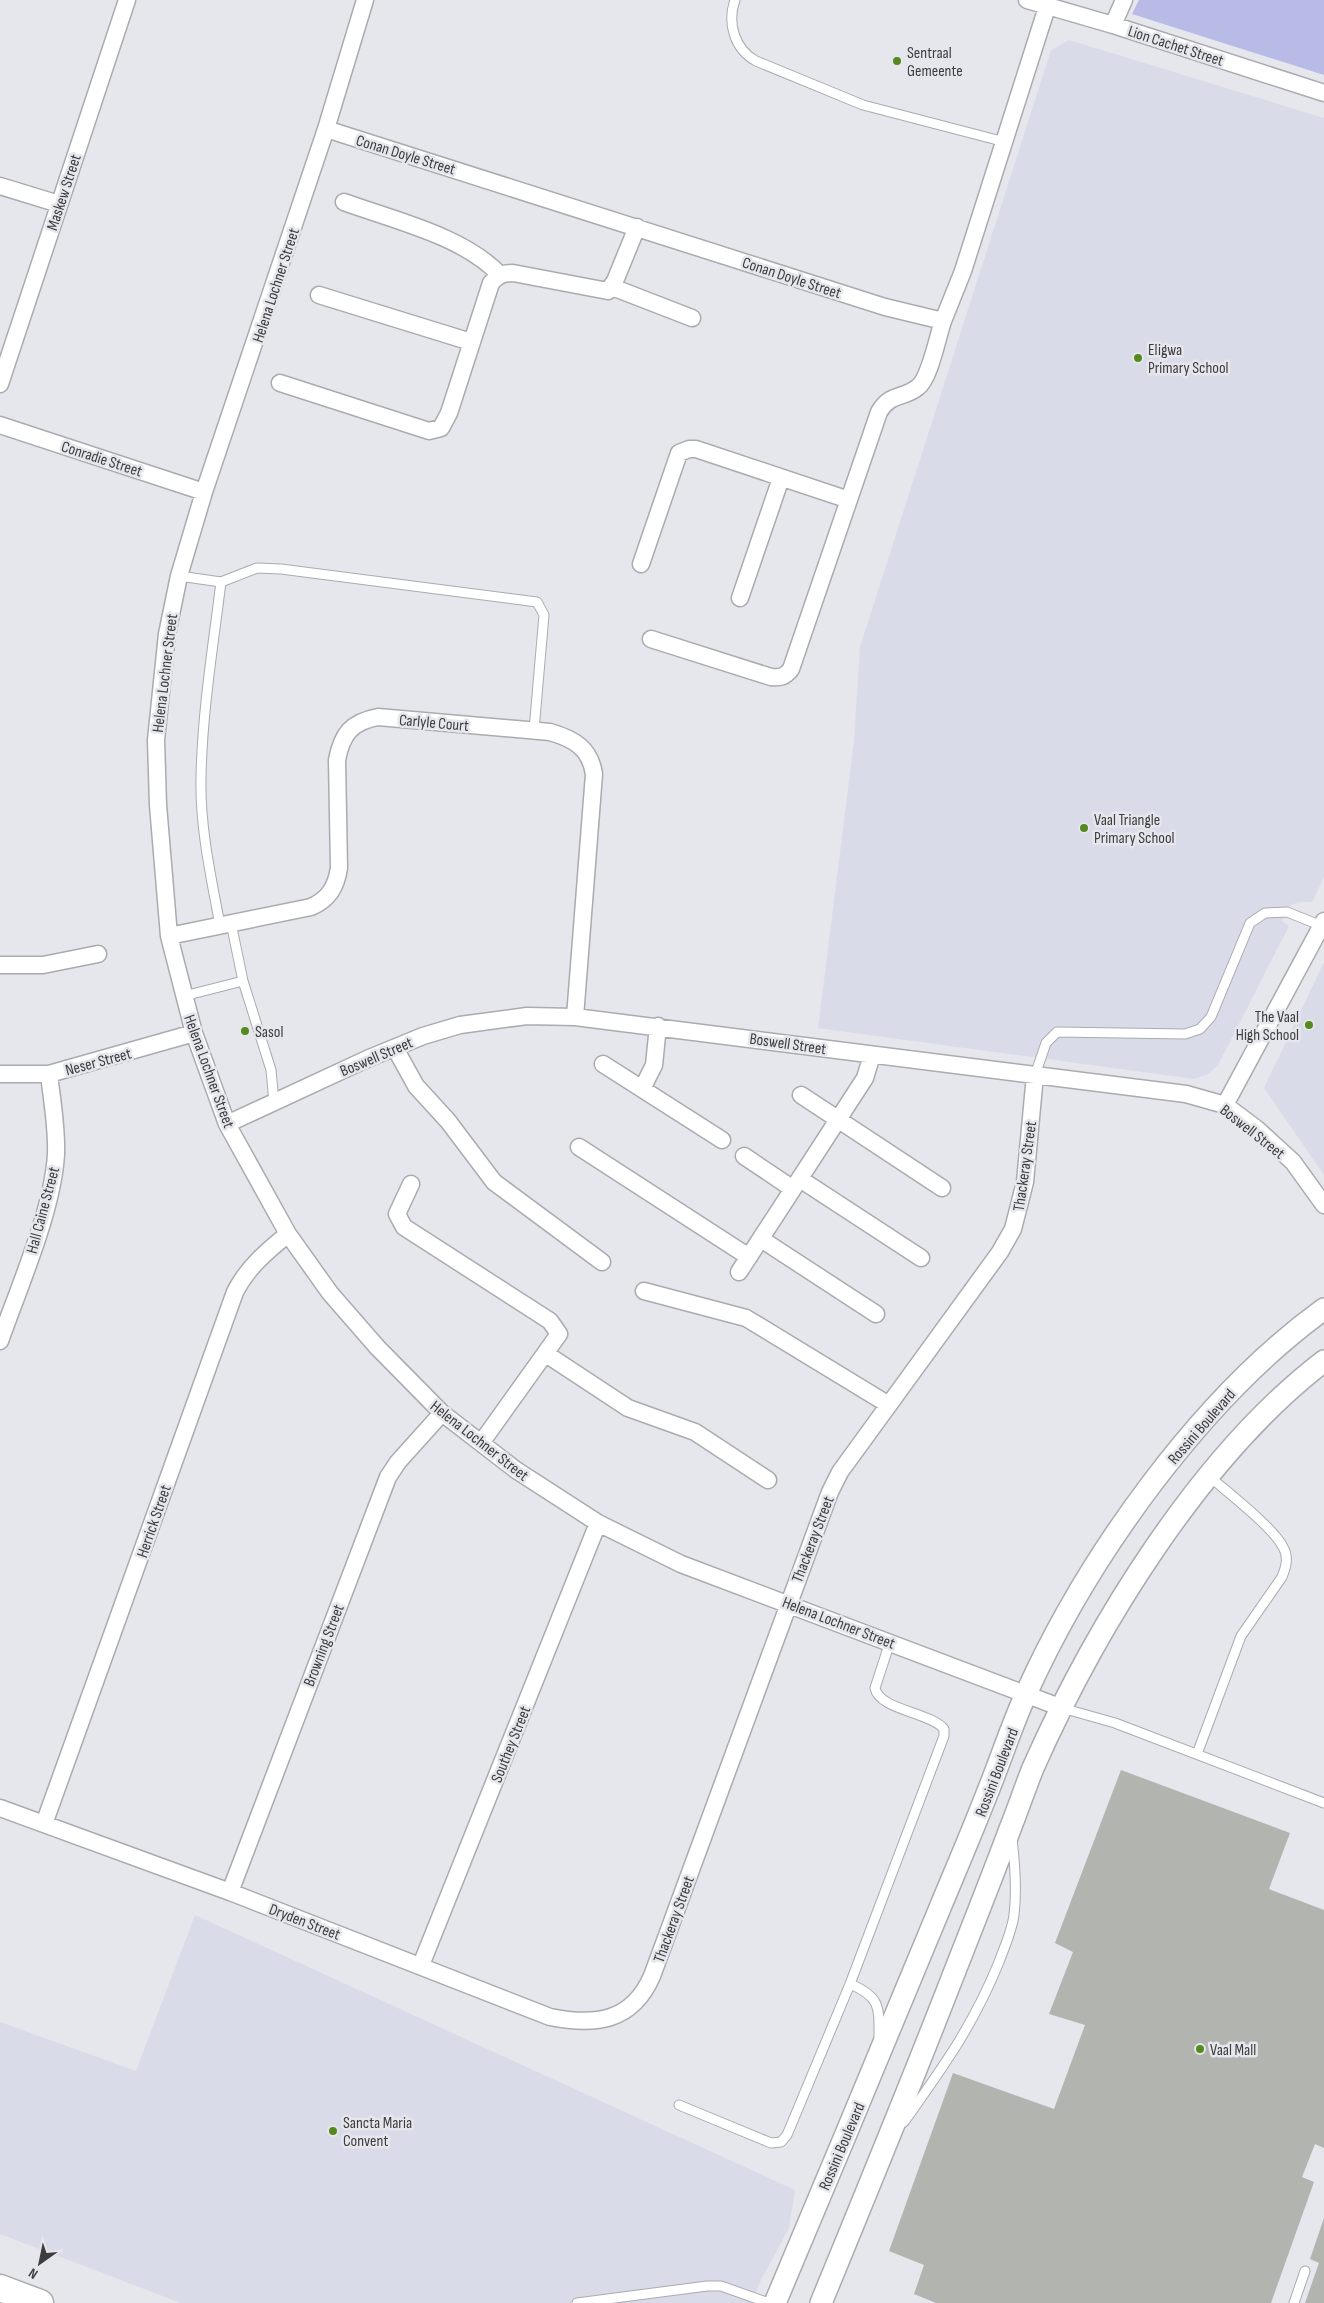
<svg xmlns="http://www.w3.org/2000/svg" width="1324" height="2303" font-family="'Sofia Sans Condensed',sans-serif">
<rect width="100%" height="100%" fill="#e6e6ed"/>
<path fill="#dadbe9" d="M1069 40 1324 118V877L1312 902H1299L1291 905 1282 921 1289 926 1218 1065 1208 1074 1194 1079 818 1028 854 741 860 647 1051 50Z
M1324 962V1175L1264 1088Z
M195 1915 795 2190 789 2228 760 2282 752 2303H181L0 2234V2022L136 2071Z"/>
<path fill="#b8bbe6" d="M1139 0H1324V75L1132 14Z"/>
<path fill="#b1b4af" d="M1121 1770 1290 1833 1269 1889 1324 1910V2148L1315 2144 1302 2177 1314 2182 1271 2303H936L914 2294 924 2265 889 2251 953 2073 1054 2109 1085 2025 1049 2014 1073 1952 1055 1943Z
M1324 2218V2303H1305L1319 2263 1310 2259Z"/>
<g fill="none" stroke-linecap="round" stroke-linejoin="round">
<g stroke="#aaabb1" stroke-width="11">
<path id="service" d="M735 0C727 22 734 49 756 61L863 105 1005 142
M179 576 221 582 257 568 281 569 537 602 544 615 534 730
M231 923 243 981
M220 925C211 877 200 828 201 779 202 713 213 647 221 582
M184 996 243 981 271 1070 274 1102
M1035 1075 1046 1043 1057 1032 1185 1034 1200 1029 1211 1017 1250 923 1265 913 1287 912 1322 926
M1062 1708 1115 1723 1324 1803
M1197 1754 1241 1636 1282 1577C1286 1567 1289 1557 1283 1547 1273 1527 1227 1492 1209 1476
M850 1984C881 1997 879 2007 879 2039
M679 2105 771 2143 781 2142 787 2135 850 1984 944 1736V1729C930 1712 879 1710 875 1688L890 1642
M904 2122C943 2067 973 2026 999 1962 1004 1948 1012 1931 1014 1915 1017 1890 1015 1864 1012 1839
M577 2303 707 2286H721L769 2303
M1294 2303 1305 2271"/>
</g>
<g stroke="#aaabb1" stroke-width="19">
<path id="minor" d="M365 0 326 129 204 492 179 576 167 634 156 740 158 805 169 936 194 1033 227 1124 288 1234 330 1293 377 1347 442 1413 516 1470 598 1523 681 1564 1062 1708
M1027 0 1113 25 1324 93
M1113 25 1124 0
M326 129 885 307 943 321 963 271 1047 7
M0 186 59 204
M344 202C393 220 464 236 500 275
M612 287 692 318
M319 295 471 342
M280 383 429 431 441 428 449 413 491 283C498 275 503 273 513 273L608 291 615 281 637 227
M0 384 127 0
M0 425 204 492
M641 564 679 453 689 449H696L849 500
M740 598 781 478
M651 639 771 677C780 678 785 677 791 669L879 412C891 392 904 399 918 387 930 378 938 335 943 321
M169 936 311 907C329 899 336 887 339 868L337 760C342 734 351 722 378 717L550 732C574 739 590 748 594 774L575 1017
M0 965H43L98 954
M395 1048 416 1086 448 1121 494 1182 602 1262
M603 1064 722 1140
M0 1074H49L194 1033
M642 1089 654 1065 658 1026
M801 1095 942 1188
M1225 1105 1324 921
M227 1124 367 1059 423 1036 460 1025 527 1016 575 1017 1186 1094 1225 1105 1257 1129 1293 1162 1324 1205
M579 1147 749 1257
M744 1156 793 1189
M800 1179 921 1258
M411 1184 397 1214 404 1227 550 1321 559 1334 481 1443
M761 1239 876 1314
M739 1272 865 1078 872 1055
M644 1291 746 1318 889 1405
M0 1341C19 1287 53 1210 56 1154 57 1127 52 1101 49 1074
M546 1354 628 1408 695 1432 768 1480
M0 1808 230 1892 550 2017C595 2026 632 2022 652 1976L830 1492 840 1472 1000 1252 1013 1229 1025 1182 1035 1075
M44 1824 235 1292C247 1268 267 1251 288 1234
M230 1892 388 1477 398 1462 442 1413
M421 1965 598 1523"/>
</g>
<g stroke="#aaabb1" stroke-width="24">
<path id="tertiary" d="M775 2303C831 2170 887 2036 942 1903 957 1867 972 1832 986 1796 1000 1762 1011 1727 1026 1694 1088 1556 1201 1398 1324 1309
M821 2303C865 2196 909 2089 951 1981 971 1930 991 1880 1010 1829 1018 1809 1025 1788 1033 1768 1096 1626 1200 1456 1324 1361"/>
</g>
<g stroke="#aaabb1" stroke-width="29">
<path id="primary" d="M0 2288 40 2303"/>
</g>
<use href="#service" stroke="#fff" stroke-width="9"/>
<use href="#minor" stroke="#fff" stroke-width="16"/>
<use href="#tertiary" stroke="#fff" stroke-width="21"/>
<use href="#primary" stroke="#fff" stroke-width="26"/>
</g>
<g fill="#568a21" stroke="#e6e6ed" stroke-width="2">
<circle cx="897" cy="61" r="5"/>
<circle cx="1138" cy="358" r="5"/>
<circle cx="1084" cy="828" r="5"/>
<circle cx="1309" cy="1025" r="5"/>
<circle cx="245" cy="1031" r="5"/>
<circle cx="1200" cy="2049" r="5"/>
<circle cx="333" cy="2131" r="5"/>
</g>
<g text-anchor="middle" stroke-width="5" stroke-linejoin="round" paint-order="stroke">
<g font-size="16" fill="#3d3d3f" stroke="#e6e6ed">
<text transform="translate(1176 45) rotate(18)" y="6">Lion Cachet Street</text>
<text transform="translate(406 154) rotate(17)" y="6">Conan Doyle Street</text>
<text transform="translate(63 192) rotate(-72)" y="6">Maskew Street</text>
<text transform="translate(792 277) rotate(18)" y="6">Conan Doyle Street</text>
<text transform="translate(275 285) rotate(-72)" y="6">Helena Lochner Street</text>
<text transform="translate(102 458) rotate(18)" y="6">Conradie Street</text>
<text transform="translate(164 673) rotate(-83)" y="6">Helena Lochner Street</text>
<text transform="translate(434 722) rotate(5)" y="6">Carlyle Court</text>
<text transform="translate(788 1043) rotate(8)" y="6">Boswell Street</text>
<text transform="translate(376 1056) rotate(-23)" y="6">Boswell Street</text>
<text transform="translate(98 1061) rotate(-15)" y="6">Neser Street</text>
<text transform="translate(210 1071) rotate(70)" y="6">Helena Lochner Street</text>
<text transform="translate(1253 1131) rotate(38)" y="6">Boswell Street</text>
<text transform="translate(1024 1166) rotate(-82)" y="6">Thackeray Street</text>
<text transform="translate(42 1210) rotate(-75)" y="6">Hall Caine Street</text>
<text transform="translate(1201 1426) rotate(-49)" y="6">Rossini Boulevard</text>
<text transform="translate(480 1440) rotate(38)" y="6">Helena Lochner Street</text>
<text transform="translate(153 1521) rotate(-71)" y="6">Herrick Street</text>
<text transform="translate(812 1539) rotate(-69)" y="6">Thackeray Street</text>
<text transform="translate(839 1622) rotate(21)" y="6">Helena Lochner Street</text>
<text transform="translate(323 1645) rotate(-69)" y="6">Browning Street</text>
<text transform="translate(510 1744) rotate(-68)" y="6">Southey Street</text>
<text transform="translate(996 1772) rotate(-69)" y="6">Rossini Boulevard</text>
<text transform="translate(673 1919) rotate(-70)" y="6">Thackeray Street</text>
<text transform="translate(305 1921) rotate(21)" y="6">Dryden Street</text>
<text transform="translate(841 2146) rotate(-67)" y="6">Rossini Boulevard</text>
</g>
<g font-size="16" fill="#3d3d3f" stroke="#e6e6ed" text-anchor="start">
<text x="907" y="58">Sentraal<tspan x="907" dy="18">Gemeente</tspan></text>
<text x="1148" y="355">Eligwa<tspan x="1148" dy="18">Primary School</tspan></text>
<text x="1094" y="825">Vaal Triangle<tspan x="1094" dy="18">Primary School</tspan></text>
<text x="1299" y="1022" text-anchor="end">The Vaal<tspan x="1299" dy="18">High School</tspan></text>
<text x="255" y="1037">Sasol</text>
<text x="1210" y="2055">Vaal Mall</text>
<text x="343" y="2128">Sancta Maria<tspan x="343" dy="18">Convent</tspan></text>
</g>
</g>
<g transform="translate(40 2263) rotate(213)" stroke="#e6e6ed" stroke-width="4" paint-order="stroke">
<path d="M0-4L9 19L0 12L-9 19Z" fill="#3d3d3f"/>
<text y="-8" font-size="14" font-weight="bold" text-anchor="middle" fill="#3d3d3f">N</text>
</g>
</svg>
